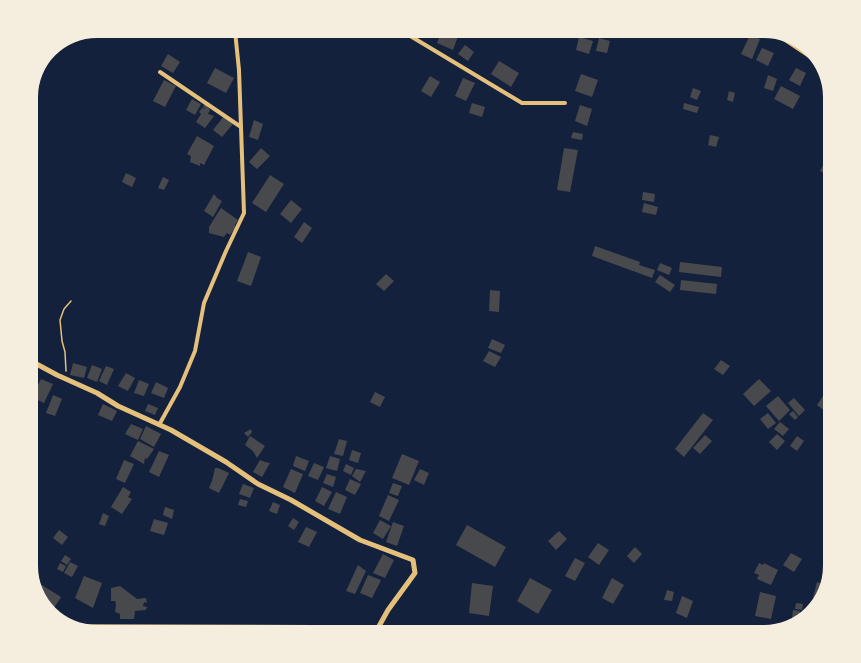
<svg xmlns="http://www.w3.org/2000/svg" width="861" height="663" font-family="Mulish,sans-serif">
<rect width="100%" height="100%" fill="#14213d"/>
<path fill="#48494c" d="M442 31H460L453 50 437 43Z
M750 35 760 39 752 59 741 54Z
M579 37 593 41 589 54 576 50Z
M599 38 610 41 607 53 596 51Z
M465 45 474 52 468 61 458 54Z
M762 48 774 53 768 66 756 60Z
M168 54 180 62 173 73 161 66Z
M499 61 519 73 511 87 491 74Z
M215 68 234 78 226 93 207 83Z
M796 68 806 73 800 86 789 80Z
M581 74 598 80 592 97 575 91Z
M768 75 777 79 773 91 764 88Z
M430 76 440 82 431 97 421 91Z
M463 78 475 83 466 101 455 96Z
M164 80 176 86 165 107 153 101Z
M781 86 800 96 793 109 774 99Z
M693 88 701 91 697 100 690 97Z
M729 91 735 93 733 102 727 100Z
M192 99 201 104 195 115 186 110Z
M472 103 485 107 482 117 469 113Z
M684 103 699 107 697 113 683 109Z
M205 104 210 110 208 114 214 116 205 128 196 122 201 114 199 112 203 107 204 109 205 108 203 106Z
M580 105 592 109 587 126 575 121Z
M224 116 233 124 222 137 213 130Z
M254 120 263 124 258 140 249 137Z
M573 132 583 134 582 140 571 138Z
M710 135 719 137 716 147 708 145Z
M197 136 214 146 204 165 200 163V166L190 162 191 156 187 154Z
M261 148 270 156 257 169 249 162Z
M564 148 578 150 570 192 557 190Z
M827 158 830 160V176L820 171Z
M126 173 136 178 132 187 122 182Z
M270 175 284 184 266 212 252 203Z
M163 177 169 180 164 190 158 188Z
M643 192 655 194 654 202 642 200Z
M214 194 217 198 222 201 213 217 204 211Z
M291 200 302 209 291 223 280 214Z
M644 203 658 207 656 215 642 212Z
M221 208 238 220 235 225 236 227 230 235 227 233 224 237 209 233V227Z
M304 222 312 228 302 243 294 237Z
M595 246 640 262 639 265 655 270 652 278 592 256Z
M248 252 261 257 251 286 237 281Z
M680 262 722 267 721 277 679 272Z
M660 263 672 268 669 275 657 270Z
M386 274 394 281 384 291 376 284Z
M660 275 675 285 670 292 655 282Z
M681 280 717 284 716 294 680 290Z
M490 290 500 291 499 312 489 311Z
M492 339 505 345 501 353 488 348Z
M489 351 501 357 495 367 483 361Z
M721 360 730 366 723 375 714 369Z
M73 363 87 367 84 378 70 375Z
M92 365 102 369 97 382 87 378Z
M106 366 114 369 107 385 99 381Z
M126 373 135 378 128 391 118 386Z
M41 379 53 384 44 403 32 397Z
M759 379 771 391 754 406 743 394Z
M139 380 149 384 144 396 134 393Z
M156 382 168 388 164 398 151 393Z
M375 392 385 397 380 407 370 402Z
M53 395 62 399 55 416 46 413Z
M778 396 790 410 779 421 766 406Z
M823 396 830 401V404L825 411 817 405Z
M794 398 805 410 799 416 788 403Z
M103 404 117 411 112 421 98 415Z
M148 404 158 408 155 415 145 411Z
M793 411 798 417 795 420 789 414Z
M703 413 713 420 684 457 675 449Z
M768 413 776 423 768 429 760 419Z
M780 422 789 429 783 436 774 429Z
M131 424 143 429 138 440 125 434Z
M146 426 161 434 154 447 140 439Z
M251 429 252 432 248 437 244 433Z
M777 434 785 441 777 450 769 442Z
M705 435 712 441 700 454 693 448Z
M250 436 265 446 257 458 253 451 245 445Z
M797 436 804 441 797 451 790 446Z
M339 439 347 441 343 456 334 454Z
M138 441 154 449 147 459 145 458 144 464 130 456Z
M352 450 361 453 358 463 349 460Z
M159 451 169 455 159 477 149 472Z
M402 454 419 461 409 485 392 478Z
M296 456 309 461 305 471 293 466Z
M330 456 340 459 337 471 326 468Z
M124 460 134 464 125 483 116 479Z
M260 460 265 462 270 463 262 477 253 472Z
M314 463 324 467 318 480 308 476Z
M346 464 354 468 351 475 343 471Z
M215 468H218L229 473 219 493 209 488 212 481Z
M291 469 303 474 295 493 283 487Z
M356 469 366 471 360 482 352 476Z
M420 469 429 473 424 485 414 480Z
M327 474 336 477 333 487 323 483Z
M350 479 361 484 355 495 345 490Z
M393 483 402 486 398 496 389 493Z
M243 484 254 488 250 498 239 494Z
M123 487 131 492 128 497 132 499 122 514 111 507Z
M322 487 332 492 324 506 315 501Z
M336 492 347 497 340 514 328 509Z
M388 495 399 500 389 521 379 516Z
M240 499 248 501 246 507 238 505Z
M273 502 280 505 277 514 269 511Z
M165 507 174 510 172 519 163 515Z
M103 513 109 516 105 526 99 524Z
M293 518 299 522 294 530 288 526Z
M154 519 168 523 164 535 150 531Z
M380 520 391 526 383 539 373 533Z
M393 522 404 526 397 546 386 542Z
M467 525 506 547 495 567 456 545Z
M306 527 317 532 309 547 298 542Z
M59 530 68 537 62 545 53 538Z
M559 531 567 539 556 550 548 541Z
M598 543 609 550 599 565 588 557Z
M635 547 642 554 634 563 627 556Z
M791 553 802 559 794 572 783 565Z
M383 554 394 560 385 578 373 573Z
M65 555 71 559 67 565 61 561Z
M575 558 585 563 575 581 565 576Z
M70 562 78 566 72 577 64 573Z
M60 563 66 566 63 572 57 569Z
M759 563 763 565 764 563 778 570 771 585 757 579 759 575 754 573Z
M358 565 366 571 355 594 346 591Z
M368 575 381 580 372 598 360 593Z
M84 576 102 583 93 608 75 598Z
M530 578 552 590 538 614 517 601Z
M612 578 624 585 613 604 602 598Z
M817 582 823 584 816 606 813 609 817 600 813 598Z
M472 583 493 586 489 616 469 613Z
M42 585 61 597 54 608 42 600 38 596 37 593Z
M120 586 137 599 146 598 147 603 144 602 143 606 147 607 146 610 135 611 134 619H120V614L115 612 116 604 115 601H111V588Z
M667 590 674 592 672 601 664 600Z
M760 592 776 596 771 619 755 616Z
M682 596 693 601 687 618 676 613Z
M796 603 803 604 802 610 795 609Z
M793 610 800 611 799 620 792 619Z"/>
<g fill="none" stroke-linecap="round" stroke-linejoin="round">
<path stroke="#e5c07b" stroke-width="1.5" d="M66 371 65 352 62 341 60 320 64 309 71 301"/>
<path stroke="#e5c07b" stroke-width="4" d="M402 31 522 103H565
M160 72 241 127
M159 425 180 387 195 351 204 303 226 251 244 213 239 70 235 31"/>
<path stroke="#e5c07b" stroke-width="5" d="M31 361 57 375 97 393 118 406 171 430 226 462 258 484 291 500 360 540 413 560 415 573 388 610 378 628"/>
<path stroke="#e5c07b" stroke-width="5.5" d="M782 37 818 61
M83 627 378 628 479 631 607 632"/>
</g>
<path d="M0 0H861V663H0ZM97 38H764A59 59 0 0 1 823 97V566A59 59 0 0 1 764 625H97A59 59 0 0 1 38 566V97A59 59 0 0 1 97 38Z" fill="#f5edde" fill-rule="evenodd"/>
</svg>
